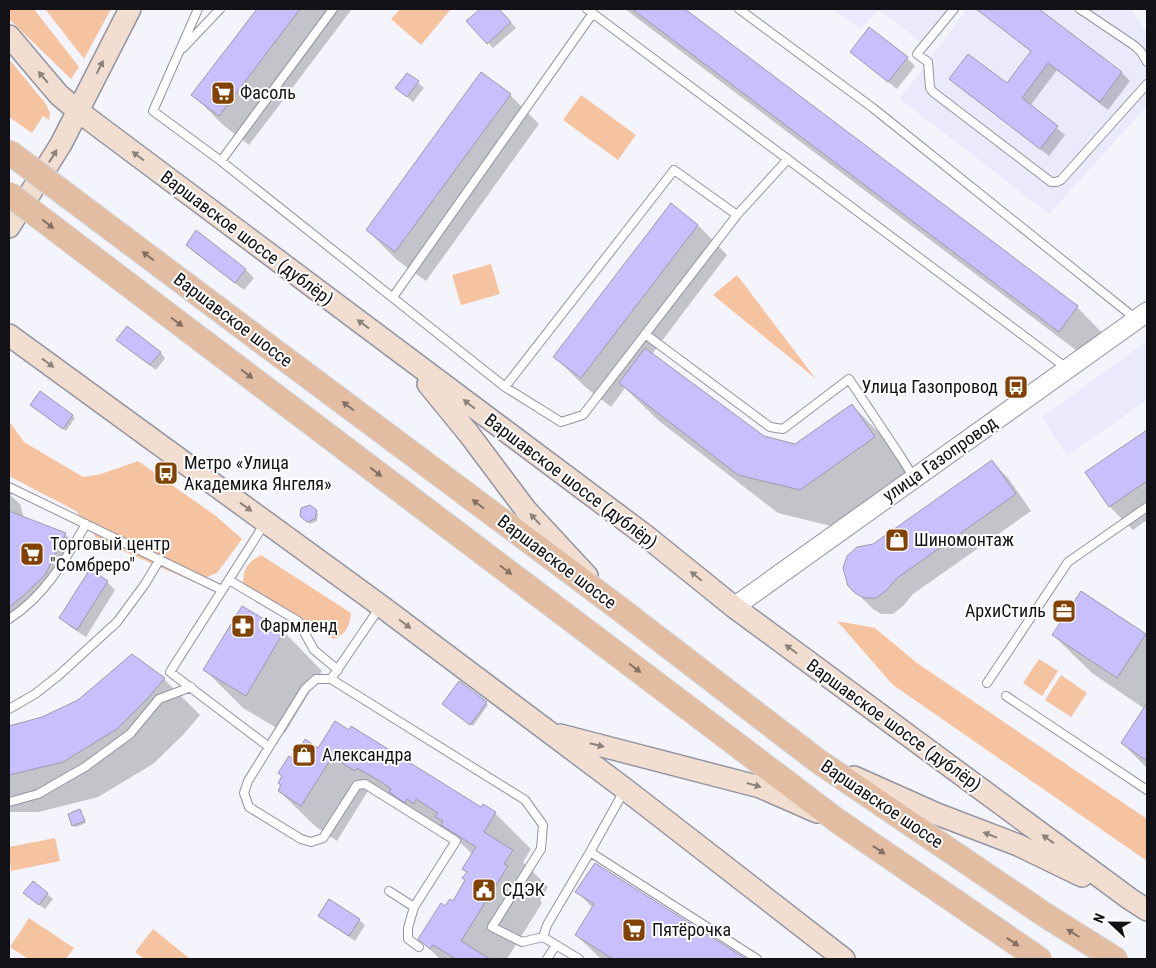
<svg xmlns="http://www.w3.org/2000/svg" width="1156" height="968" font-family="'Roboto Condensed',sans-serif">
<rect width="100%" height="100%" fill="#f4f4fd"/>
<path fill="#ebeafc" d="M832 9H949L922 42 878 10 861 29Z
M967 9H1131L1147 32V106L1049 214 900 99Z
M1147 341V400L1067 456 1042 417Z"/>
<path fill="#f6c3a0" d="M9 9H34L79 67 71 79 9 19Z
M45 9H111L84 59Z
M400 9H451L421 45 391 19Z
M9 59 46 104 50 113 49 120 43 116 32 133 9 117Z
M581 95 636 135 618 160 563 120Z
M491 264 500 294 461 305 452 275Z
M737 275 816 379 713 295Z
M9 421 24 442 83 477 101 474 138 461 216 516 242 539 217 573 194 582 98 540 76 511 9 476Z
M261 555 351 613C350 626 346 634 334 639L243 586C243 570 246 563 261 555Z
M837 621 875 628 917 663 1147 819V861L893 685Z
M1039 659 1058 671 1042 696 1023 683Z
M1061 675 1087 693 1071 717 1045 700Z
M55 838 60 861 11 871 9 847Z
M29 918 74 948 66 959H28L10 947Z
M153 929 189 958 188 959H144L135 952Z"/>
<path fill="#0003" d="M259 9H352L249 145 223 125 193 95Z
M481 9H498L516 28 493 48 468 21Z
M625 9H683L1077 307 1106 337 1089 360Z
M977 9H1037L1122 73 1130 81 1108 110 1057 70 1030 106 1065 135 1049 156 959 87 950 79 1007 85 1032 52Z
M851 52 907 58 915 66 897 89Z
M408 74 424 88 413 102 397 88Z
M510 95 539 124 426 281 397 260 367 230Z
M671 205 698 225 727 255 652 354 764 437 796 446 852 405 890 444 912 476 839 528 778 513 659 421 625 388 611 407 584 386 555 357Z
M197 232 246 270 254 278 244 290 195 253 187 245Z
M123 345 160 352 165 358 156 370Z
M41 393 75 418 66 431 34 407Z
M1147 431V520L1133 530 1110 507 1087 473Z
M992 462 1008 478 1031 511 913 594 903 606 893 614H881L873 609 850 586Z
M9 482 15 488 11 496 20 504 24 518 65 534 74 543 53 584 32 604 9 621Z
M316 511 318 514 317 521 310 524 304 519Z
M107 582 115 590 86 637 69 626 61 618Z
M242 608 284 632 322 671 285 733 243 708 205 670Z
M1053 635H1145L1147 637V768L1122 743 1145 709 1092 673Z
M132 655 164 679 200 715 183 735 153 764 98 797 39 812H9V727L43 718 79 701Z
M486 703 488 705 473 726 445 706Z
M319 750 495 813 531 849 523 862 548 887 540 900 542 903 507 959H440L419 939 446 907 453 902 467 881V873L464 869 473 855 452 834H443L441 837 426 828 413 815 393 802 391 805 368 791 337 841 315 826 279 791 293 760Z
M80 811 86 823 76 827 73 825Z
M595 864 743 959 600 958 576 935 593 908 577 892Z
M47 894 53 899 45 909 30 898Z
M320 916 359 920 365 925 355 941 325 921Z"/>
<path fill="#c7bffe" stroke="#9d9baa" d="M257 9H300L219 116 191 95Z
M480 9H499L511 22 487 44 466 21Z
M632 9H685L1078 306 1059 332Z
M976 9H1039L1122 72 1100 102 1048 63 1022 98 1058 126 1040 149 949 79 968 54 1007 83 1031 51Z
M869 27 908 57 888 82 850 52Z
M481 72 511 94 395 252 366 230Z
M407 73 419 81 407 97 395 88Z
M671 203 698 225 581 378 553 357Z
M196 230 246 269 235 283 186 245Z
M127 326 161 352 150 365 116 340Z
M645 348 764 436 795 444 852 404 875 437 800 490 738 475 619 383Z
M40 391 73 415 63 429 30 405Z
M1147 430V481L1109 507 1085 472Z
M992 460 1016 494 897 578 887 590 876 598H864L855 593 848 586 843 568 847 556 857 547 873 544Z
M310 505 317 510 315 519 307 522 300 516 301 508Z
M9 511 66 533 45 575 23 596 9 607Z
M90 569 108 581 77 630 59 618Z
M1081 591 1146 634 1117 678 1052 635Z
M242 606 284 631 246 696 203 670Z
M132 654 165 678 147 699 117 729 63 762 9 775V726L42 717 78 700Z
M459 681 487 702 470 725 442 704Z
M1147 703V761L1121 743Z
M335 721 349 730 351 726 481 807 483 804 496 812 484 832 513 850 504 864 508 866 461 941 490 959H456L433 945 430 949 418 939 441 903 445 906 450 899 453 901 465 880 462 878 467 872 462 869 476 847 441 825 443 821 435 817 438 813 416 799 414 804 407 799 405 803 389 792 391 789 383 783 357 768 355 771 332 757 301 806 278 791 281 785 278 783 282 776 278 773 289 756 293 759 305 739 318 748Z
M80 809 85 821 72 826 68 814Z
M595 863 746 959H613L575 935 594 904 575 892Z
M33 881 48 893 39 905 23 893Z
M329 899 360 919 349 936 318 916Z"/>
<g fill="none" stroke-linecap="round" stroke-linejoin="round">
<g stroke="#9493a1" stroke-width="10">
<path id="service" d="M198 9 153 111 221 161 505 387 561 422 583 415 737 215 788 159
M587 9 1068 369
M739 9 873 108 1136 319
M954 9 917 54 928 62 930 88 933 92 1051 182H1056L1061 180 1147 84
M1080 9 1135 46 1141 52 1147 62
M183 48 220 9
M221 161 333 9
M393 297 593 13
M645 334 770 427 783 429 849 379 901 457 914 478
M505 387 674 170 737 215
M9 487 222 590
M265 523 170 672 269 747
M229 580 298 621 314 650 338 670
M380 607 331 679 525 800 543 825 541 849 492 927 522 942 543 937 579 959
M9 619C45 596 65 560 86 524
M331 679H316L305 689 248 781 244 793 249 807 301 839 311 842 323 838 357 785 365 784 456 841 414 907 389 891
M987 683 1068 562 1147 507
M1006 696 1147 790
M9 709 35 694 58 676 117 622 145 584 160 559
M624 791 590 852 757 959
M9 802 38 794 85 767 130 734 159 699 191 687
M414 907 408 928V939L419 947
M543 937 547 925 590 852
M547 959 556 945"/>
</g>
<g stroke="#9493a1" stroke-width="21">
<path id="tertiary" d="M734 607 1147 312"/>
</g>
<g stroke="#9493a1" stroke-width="24">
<path id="secondary" d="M9 36 59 95 78 111 646 536 734 607 1130 899 1147 910
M9 227 61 144 130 9
M9 335 381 606 625 789 844 959
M428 384 469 434 526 510 587 576
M560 735 760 787 817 812
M854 777 937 814 1018 845 1082 876"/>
</g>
<g stroke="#d4d4d5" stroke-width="26">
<path id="primary" d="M229 317 616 606 818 761 1045 915 1115 959
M208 345 839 822 1039 959"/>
</g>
<use href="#service" stroke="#fff" stroke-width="8"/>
<use href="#tertiary" stroke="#fff" stroke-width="19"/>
<use href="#secondary" stroke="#f1ded0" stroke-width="21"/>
<use href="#primary" stroke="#e3bda2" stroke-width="24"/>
<g stroke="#d4d4d5" stroke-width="26" stroke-linecap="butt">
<path id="primary-bridge" d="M9 152 229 317
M9 194 208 345"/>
</g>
<use href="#primary-bridge" stroke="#e3bda2" stroke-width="24"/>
</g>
<defs><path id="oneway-solid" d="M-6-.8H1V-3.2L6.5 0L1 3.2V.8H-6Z" transform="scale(1.25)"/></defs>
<g fill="#8c827c">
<use href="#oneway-solid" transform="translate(100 67) rotate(-63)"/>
<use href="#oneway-solid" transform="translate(43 77) rotate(-130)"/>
<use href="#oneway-solid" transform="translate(53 156) rotate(-58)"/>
<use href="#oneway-solid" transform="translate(138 156) rotate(-143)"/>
<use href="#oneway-solid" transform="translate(363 324) rotate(-144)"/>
<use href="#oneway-solid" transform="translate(48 363) rotate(36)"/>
<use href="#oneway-solid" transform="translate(469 404) rotate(-142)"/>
<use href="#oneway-solid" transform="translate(246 507) rotate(36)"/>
<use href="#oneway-solid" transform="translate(535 519) rotate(-133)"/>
<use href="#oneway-solid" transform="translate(696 576) rotate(-141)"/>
<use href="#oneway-solid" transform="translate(405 624) rotate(37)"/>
<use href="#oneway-solid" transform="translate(791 649) rotate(-144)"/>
<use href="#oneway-solid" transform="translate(597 745) rotate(14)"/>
<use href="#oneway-solid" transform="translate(754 785) rotate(16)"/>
<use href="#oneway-solid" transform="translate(990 835) rotate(-159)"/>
<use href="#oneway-solid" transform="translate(1048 839) rotate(-144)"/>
</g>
<g fill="#847063">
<use href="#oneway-solid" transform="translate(48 224) rotate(37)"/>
<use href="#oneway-solid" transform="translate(148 256) rotate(-143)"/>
<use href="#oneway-solid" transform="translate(177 322) rotate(37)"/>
<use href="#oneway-solid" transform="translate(247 374) rotate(37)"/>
<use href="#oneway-solid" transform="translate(348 406) rotate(-143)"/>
<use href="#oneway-solid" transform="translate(376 472) rotate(37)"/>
<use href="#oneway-solid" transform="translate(478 504) rotate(-143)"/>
<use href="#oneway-solid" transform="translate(506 570) rotate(37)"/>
<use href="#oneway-solid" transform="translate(635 668) rotate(37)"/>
<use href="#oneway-solid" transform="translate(879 850) rotate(34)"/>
<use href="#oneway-solid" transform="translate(1073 933) rotate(-148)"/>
<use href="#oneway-solid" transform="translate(1013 942) rotate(34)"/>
</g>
<defs>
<g id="supermarket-square" transform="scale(1.25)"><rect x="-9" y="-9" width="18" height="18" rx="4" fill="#814204" stroke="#fff"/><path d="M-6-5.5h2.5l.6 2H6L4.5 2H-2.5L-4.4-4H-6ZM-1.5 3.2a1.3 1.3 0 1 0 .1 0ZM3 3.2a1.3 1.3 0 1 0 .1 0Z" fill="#fff"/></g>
<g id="bus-square" transform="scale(1.25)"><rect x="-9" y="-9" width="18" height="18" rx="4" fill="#814204" stroke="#fff"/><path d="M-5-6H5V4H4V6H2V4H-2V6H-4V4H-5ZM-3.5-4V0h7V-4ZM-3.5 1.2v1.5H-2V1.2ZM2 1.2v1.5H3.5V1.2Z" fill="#fff"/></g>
<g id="shop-square" transform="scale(1.25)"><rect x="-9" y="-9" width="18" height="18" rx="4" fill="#814204" stroke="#fff"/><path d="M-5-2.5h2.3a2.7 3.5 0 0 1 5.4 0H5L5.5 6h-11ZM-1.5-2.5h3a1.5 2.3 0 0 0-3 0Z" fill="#fff"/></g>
<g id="office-square" transform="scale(1.25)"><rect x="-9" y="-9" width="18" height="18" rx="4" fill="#814204" stroke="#fff"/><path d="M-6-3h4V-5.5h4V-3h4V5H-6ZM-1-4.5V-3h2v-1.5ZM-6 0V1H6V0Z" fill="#fff"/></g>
<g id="pharmacy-square" transform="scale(1.25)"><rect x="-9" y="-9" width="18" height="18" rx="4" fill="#814204" stroke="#fff"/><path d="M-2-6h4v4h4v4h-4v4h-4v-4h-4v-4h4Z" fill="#fff"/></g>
<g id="civic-square" transform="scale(1.25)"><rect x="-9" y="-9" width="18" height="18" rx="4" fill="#814204" stroke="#fff"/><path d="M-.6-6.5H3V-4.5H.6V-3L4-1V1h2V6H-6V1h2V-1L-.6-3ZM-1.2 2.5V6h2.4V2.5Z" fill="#fff"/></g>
</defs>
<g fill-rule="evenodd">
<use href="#supermarket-square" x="223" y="93"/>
<use href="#bus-square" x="1016" y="387"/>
<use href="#bus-square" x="166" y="473"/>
<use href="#shop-square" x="897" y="540"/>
<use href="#supermarket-square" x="32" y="554"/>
<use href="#office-square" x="1064" y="611"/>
<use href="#pharmacy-square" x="243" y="626"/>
<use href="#shop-square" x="304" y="755"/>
<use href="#civic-square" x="484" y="890"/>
<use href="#supermarket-square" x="634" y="930"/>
</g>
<g text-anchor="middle" stroke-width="4" stroke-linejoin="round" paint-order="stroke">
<g font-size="18" fill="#111116" stroke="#fff" text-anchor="start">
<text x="240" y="99">Фасоль</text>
<text x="998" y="393" text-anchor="end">Улица Газопровод</text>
<text x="184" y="469">Метро «Улица<tspan x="184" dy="21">Академика Янгеля»</tspan></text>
<text x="914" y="546">Шиномонтаж</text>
<text x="50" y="550">Торговый центр<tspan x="50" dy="21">"Сомбреро"</tspan></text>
<text x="1046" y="617" text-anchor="end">АрхиСтиль</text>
<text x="260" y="632">Фармленд</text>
<text x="322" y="761">Александра</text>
<text x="502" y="896">СДЭК</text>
<text x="652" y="936">Пятёрочка</text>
</g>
<g font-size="18" fill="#111116" stroke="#fff">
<text transform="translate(247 238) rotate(37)" y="6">Варшавское шоссе (дублёр)</text>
<text transform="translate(233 320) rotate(37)" y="6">Варшавское шоссе</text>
<text transform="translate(940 459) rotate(-35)" y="6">улица Газопровод</text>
<text transform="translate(571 481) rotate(37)" y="6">Варшавское шоссе (дублёр)</text>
<text transform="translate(557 562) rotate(37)" y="6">Варшавское шоссе</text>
<text transform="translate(894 725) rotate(36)" y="6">Варшавское шоссе (дублёр)</text>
<text transform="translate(882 804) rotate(34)" y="6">Варшавское шоссе</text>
</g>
</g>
<rect width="1156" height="968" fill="none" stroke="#111116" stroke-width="20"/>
<g transform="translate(1111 923) rotate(292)" stroke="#ffffff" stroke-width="4" paint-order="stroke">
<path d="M0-4L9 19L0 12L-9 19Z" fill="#111116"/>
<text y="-8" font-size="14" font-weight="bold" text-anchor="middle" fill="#111116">N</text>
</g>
</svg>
